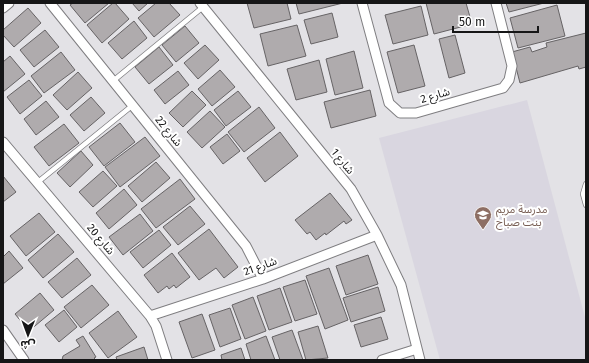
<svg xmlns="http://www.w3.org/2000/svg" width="589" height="363" font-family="'Fira Sans','Noto Sans Arabic',sans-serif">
<rect width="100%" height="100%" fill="#e3e2e6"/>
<path fill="#d9d6e0" d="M527 100 586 321V360H440L379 138Z"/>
<path fill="#afabad" stroke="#666365" d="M73 3H109L85 23 70 5Z
M113 3H115L129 19 102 43 87 25Z
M132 3H148L139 11Z
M156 3H169L180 15 154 37 138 18Z
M247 3H287L291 19 254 28Z
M296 3H343L299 14Z
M426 3H466L472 24 434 34Z
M506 3H544L509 12Z
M557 5 565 36 518 48 510 18Z
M421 6 428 35 393 44 385 15Z
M28 8 41 23 14 47 3 35V30Z
M332 13 338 37 311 44 304 20Z
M134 21 147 38 122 59 108 43Z
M297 25 306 56 268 66 260 34Z
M185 26 199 43 176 62 162 45Z
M45 30 59 47 34 67 20 50Z
M586 33V67L579 69 578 66 520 83 512 52 530 47 532 52 547 47 546 43Z
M455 35 465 73 449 78 439 39Z
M205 45 219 60 198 79 184 63Z
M414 45 425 86 398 93 387 52Z
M159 47 173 65 149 84 135 67Z
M354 51 363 88 335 95 326 59Z
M61 52 75 70 44 93 31 76Z
M10 56 25 74 3 92V62Z
M319 60 327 92 296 100 287 69Z
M220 70 235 87 212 106 198 89Z
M178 71 189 85 165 104 154 90Z
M78 72 92 88 67 110 53 95Z
M29 80 42 96 20 114 7 97Z
M370 90 376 116 331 128 324 102Z
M192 91 206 105 183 127 169 113Z
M238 91 251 107 226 126 214 110Z
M91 97 105 113 84 131 70 115Z
M46 101 59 117 36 135 24 119Z
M259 107 275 128 244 152 228 132Z
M210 111 225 127 202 148 187 132Z
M120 123 135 142 104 166 89 147Z
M64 124 79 143 49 166 34 147Z
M280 132 298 156 265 182 247 158Z
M227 134 240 151 223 164 210 147Z
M145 137 160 156 120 187 105 167Z
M81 151 93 165 70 187 57 173Z
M156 162 170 178 142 202 128 186Z
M103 171 117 186 93 207 79 192Z
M3 176 16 192 3 202Z
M180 179 195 199 156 228 141 209Z
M124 189 137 205 109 229 96 213Z
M330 193 352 220 346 224 344 221 326 235 325 233 316 240 310 232 307 234 295 220Z
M190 206 205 224 178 245 163 227Z
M39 213 55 232 26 256 10 236Z
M140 214 153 231 123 255 109 237Z
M209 229 238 267 224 278 216 268 199 280 178 253Z
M159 230 171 245 143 268 130 252Z
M58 234 74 252 43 278 28 260Z
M9 251 23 268 3 284V257Z
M172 253 190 277 176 288 174 285 169 289 167 286 158 293 144 275Z
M368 255 378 284 346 295 336 266Z
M77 258 91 275 62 298 48 282Z
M329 268 348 320 325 329 306 276Z
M305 280 317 314 295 321 283 287Z
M92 285 109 305 81 328 64 307Z
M378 287 385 311 351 322 343 298Z
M280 288 292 322 269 330 257 296Z
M40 293 54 310 29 331 15 314Z
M253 297 266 331 245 339 232 305Z
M230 308 241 339 220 347 209 315Z
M64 310 77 327 59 342 45 325Z
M118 311 137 337 108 358 89 333Z
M202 314 215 350 192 358 179 322Z
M381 317 388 339 361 347 354 325Z
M318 326 328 358 306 360 298 332Z
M292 330 303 360H280L272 337Z
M83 336 96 357 94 358 96 360H62L63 356 80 346 76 340Z
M266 336 275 360H251L246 344Z
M144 347 148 360H117L116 357Z
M241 348 245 360H222L221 355Z"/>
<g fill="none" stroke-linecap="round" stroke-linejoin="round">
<g stroke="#7f7e81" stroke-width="6">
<path id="lane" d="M113 81 203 7
M38 182 133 105
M586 184 583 194 586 205"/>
</g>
<g stroke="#7f7e81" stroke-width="11">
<path id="street" d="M50 3 246 246 263 279
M200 3 351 189 377 235 401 285 420 360
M362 3 389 103 400 113H416L503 88 509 80 512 66 496 3
M3 8 9 3
M3 142 150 316 156 326 167 360
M150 316 263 279 377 235
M3 330 24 360
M382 360 417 349"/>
</g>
<use href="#lane" stroke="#fff" stroke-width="4.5"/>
<use href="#street" stroke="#fff" stroke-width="9"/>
</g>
<defs>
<g id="school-pin" transform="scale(0.9)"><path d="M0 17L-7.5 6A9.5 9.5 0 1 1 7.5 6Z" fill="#8d6e63" stroke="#fff"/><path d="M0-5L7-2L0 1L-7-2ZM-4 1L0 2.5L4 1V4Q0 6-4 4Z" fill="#fff"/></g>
</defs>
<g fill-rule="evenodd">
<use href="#school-pin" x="483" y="215"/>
</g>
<g text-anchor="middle" stroke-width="4" stroke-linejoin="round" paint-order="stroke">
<g font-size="11" fill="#161617" stroke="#fff">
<text transform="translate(435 95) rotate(-16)" y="4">شارع 2</text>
<text transform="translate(169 131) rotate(51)" y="4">شارع 22</text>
<text transform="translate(343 161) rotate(51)" y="4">شارع 1</text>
<text transform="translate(101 239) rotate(50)" y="4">شارع 20</text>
<text transform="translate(260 266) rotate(-20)" y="4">شارع 21</text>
</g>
<g font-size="11" fill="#785e54" stroke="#fff" text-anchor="start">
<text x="496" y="213">مدرسة مريم<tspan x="496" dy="13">بنت صباح</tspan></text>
</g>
</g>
<rect width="589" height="363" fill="none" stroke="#161617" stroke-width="8"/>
<g transform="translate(28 335) rotate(181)" stroke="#ffffff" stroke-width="3" paint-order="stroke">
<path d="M0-3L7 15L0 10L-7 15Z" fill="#161617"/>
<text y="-6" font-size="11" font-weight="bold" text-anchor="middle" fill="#161617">ش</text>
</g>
<path d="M453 26v6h85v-6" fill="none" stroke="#161617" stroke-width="2"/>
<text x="459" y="26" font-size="12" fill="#161617" stroke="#ffffff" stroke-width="3" paint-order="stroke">50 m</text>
</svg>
